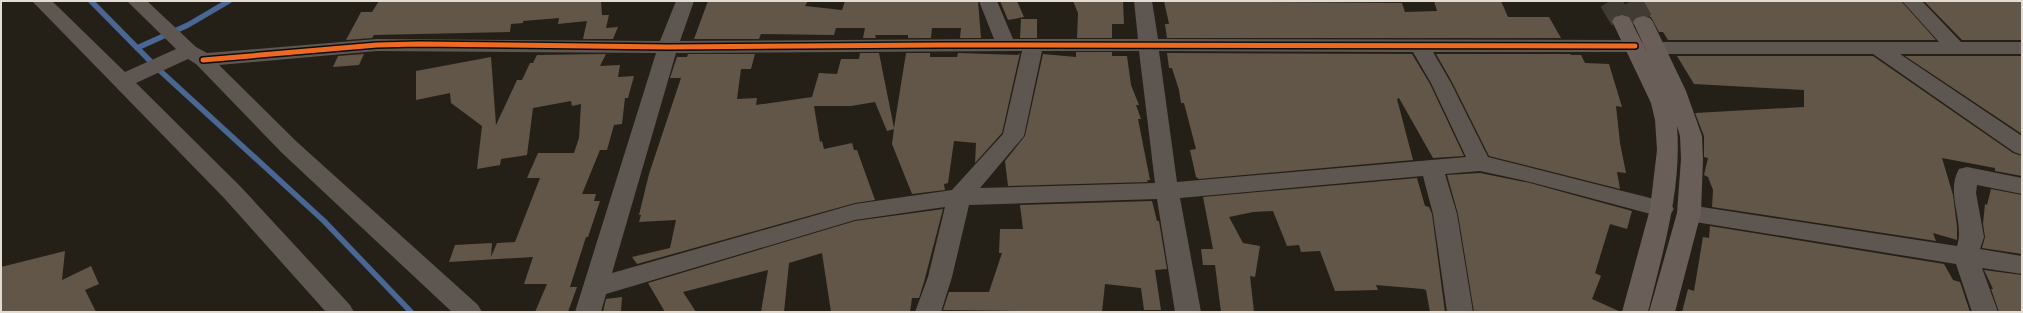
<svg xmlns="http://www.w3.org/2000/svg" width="2023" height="313" font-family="'DM Sans',sans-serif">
<rect width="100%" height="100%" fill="#252017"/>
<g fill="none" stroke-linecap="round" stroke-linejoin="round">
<path stroke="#486795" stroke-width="5.5" d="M91 1 156 67 324 221 411 312
M137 48 188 25 229 1"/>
</g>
<path fill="#625649" d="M379 1H601L602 15H609L606 28 618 27 613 39H583L587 21 558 24 559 18 523 21V23L511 24 510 32 374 35 372 38 346 40 361 12H372Z
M708 1H808L805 6 842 10 845 1H978L981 38H960L961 28H932L931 38H908V35H875L876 38H863L865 28H836L834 35 761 34 759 39H694Z
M1000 1H1017L1024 17 1008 20Z
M1073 1H1123L1124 24H1112V38H1077L1078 13Z
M1164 1 1402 3 1405 12 1437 11 1434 1H1501L1508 17H1549L1561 38H1167L1165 24H1169Z
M1639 1H1901L1936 40H1668L1663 32H1659L1651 17 1648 16Z
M1924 1 2022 2V40H1962Z
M1021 19H1037V38H1020Z
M1076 52H1112V56H1127L1131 85 1139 105H1136L1141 119H1138L1150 180H1147L1148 182 1008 186 1005 161 1025 136 1043 54 1076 57Z
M860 53H879L894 128 906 53H930V57H957L958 53 1018 55 1020 53 1002 133 975 163 976 143 954 141 948 183 944 184 945 190 912 194 892 144 894 129 887 131 875 102 851 106H814L820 142 822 141 824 149 852 143 854 150H857L875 200 855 203 637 264 632 257 670 248 676 220 639 222 641 215H639L649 174 681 78H670L677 57H687L688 54H755L751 69H741L737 99 757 98 756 105 812 97 819 73 837 74 841 59H859Z
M1167 53 1412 54 1430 84 1464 156 1433 158 1399 98 1397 99 1413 160 1199 179 1196 177 1190 150 1196 149 1184 103H1181L1179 90 1172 68H1169Z
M364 54 359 65 333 67 338 56Z
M606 54 600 66 620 65 618 77 634 76 628 98H625L622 124 614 125 607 150H600L582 194H596L594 201H600L588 237H586L570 287H577L568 312H535L547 284H524L533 257 449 262 455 245 492 243 491 257 497 243 515 242 540 178H527L538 153H574L579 138 581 104 572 106 571 101 533 108 527 155 501 159 500 165 477 169 482 126 451 103 450 93 416 100V71L491 57 496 125 517 80H522L530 63H533L537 55Z
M1436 54H1570L1571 55H1581L1585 63 1609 64 1622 107 1616 106 1620 143 1626 173 1617 172 1620 189 1489 156 1452 82Z
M1677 56H1873L2013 153 2022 156V176L1995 171V168L1942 158 1953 195 1957 227V240L1933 233 1936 241 1712 207 1713 190 1708 177 1704 175 1708 158 1704 157V136L1695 113 1804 107V90L1694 84Z
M1905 56H2022V134Z
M1480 173 1530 183 1632 211 1627 229 1610 224 1595 273 1601 276 1592 299 1621 312H1474L1458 214 1447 175Z
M1417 178 1425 206 1429 207 1432 214 1445 312H1430L1426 290 1423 289 1376 285 1378 290 1335 291 1320 251 1301 252 1299 245 1287 246 1273 211 1253 212 1229 217 1243 243 1260 246 1255 277 1250 276 1254 312H1221L1215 265H1203L1201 249H1213L1203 197Z
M1991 189 2022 195V254L1982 248 1985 237 1983 224 1985 204 1987 205Z
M1152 201 1157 221H1159L1167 269 1155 270 1161 310H1144L1141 288 1105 284 1102 312 943 310 949 292H989L1002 253H999L1000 229H1023L1020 205Z
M943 209 924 282 919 298H912L910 312H831L822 253 789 263 784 312H761L768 270 683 292 696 312H665L648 283 855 221Z
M1710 226 1944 264 1953 280 1960 282 1970 312H1682L1688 289 1694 291 1703 237 1709 238Z
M65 251 62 280 91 266 99 284 85 290 96 312H1V267Z
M1984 270 2022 275V312H1999L1991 289H1993Z
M622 297 621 312H603L606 299Z"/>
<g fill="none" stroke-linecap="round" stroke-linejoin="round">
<path stroke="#413c33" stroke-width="22" stroke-dasharray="22 11" stroke-linecap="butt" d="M1610 1 1622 21
M1631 1 1643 22"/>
<path fill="#5e5651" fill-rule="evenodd" d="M32 1H52L125 72 176 49 127 1H147L196 47 207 53 377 39 660 41 676 1H694L680 41 994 39 979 1H997L1013 39H1138L1134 1H1152L1158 39 1635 40 1642 42 1645 46 1642 50 1635 52H1433L1451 83 1488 157 1662 201 1670 203 1674 209 1670 215 1662 217 1530 182 1480 171 1445 174 1457 214 1473 312H1447L1433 214 1423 176 1180 198 1201 312H1175L1157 199 969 205 952 277 941 312H915L928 277 945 207 855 220 606 294 601 312H575L656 53 377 51 219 65 297 142 478 305 482 312H452L281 152 196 64 188 59 136 83 240 186 350 305 354 312H326L224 198ZM1022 51 1003 134 952 190 855 204 612 273 676 53ZM1042 51H1139L1155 183 980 188 1024 136ZM1159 51 1413 52 1431 83 1466 157 1177 182Z
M1902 1H1922L1961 42H2022V54H1900L2022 136V155L2014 152 1873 54H1656L1649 52 1646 48 1649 44 1656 42H1939Z
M1967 167 2022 178V194L1977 185 1976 193 1984 237 1980 249 2022 256V274L1982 268 1998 312H1972L1956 264 1689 221 1681 219 1677 213 1681 207 1689 205 1957 246C1965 221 1945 193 1959 169Z"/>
<path fill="#6a5e58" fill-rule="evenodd" d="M1622 15 1629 17 1647 52 1633 22 1636 18 1643 16 1650 18 1653 22 1686 91 1702 136 1703 159 1701 213 1675 312H1649L1677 213 1681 159 1680 136 1677 126C1682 190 1663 251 1648 312H1622L1650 209 1657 150 1655 120 1651 103 1612 21 1615 17Z"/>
<g stroke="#100c06" stroke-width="8">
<path id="cycleway" d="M203 60 377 45 418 44 668 47 940 45 1635 46"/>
</g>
<use href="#cycleway" stroke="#ed6a23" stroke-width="5"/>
</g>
<rect width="2023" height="313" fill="none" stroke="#e2dcd2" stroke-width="4"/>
</svg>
